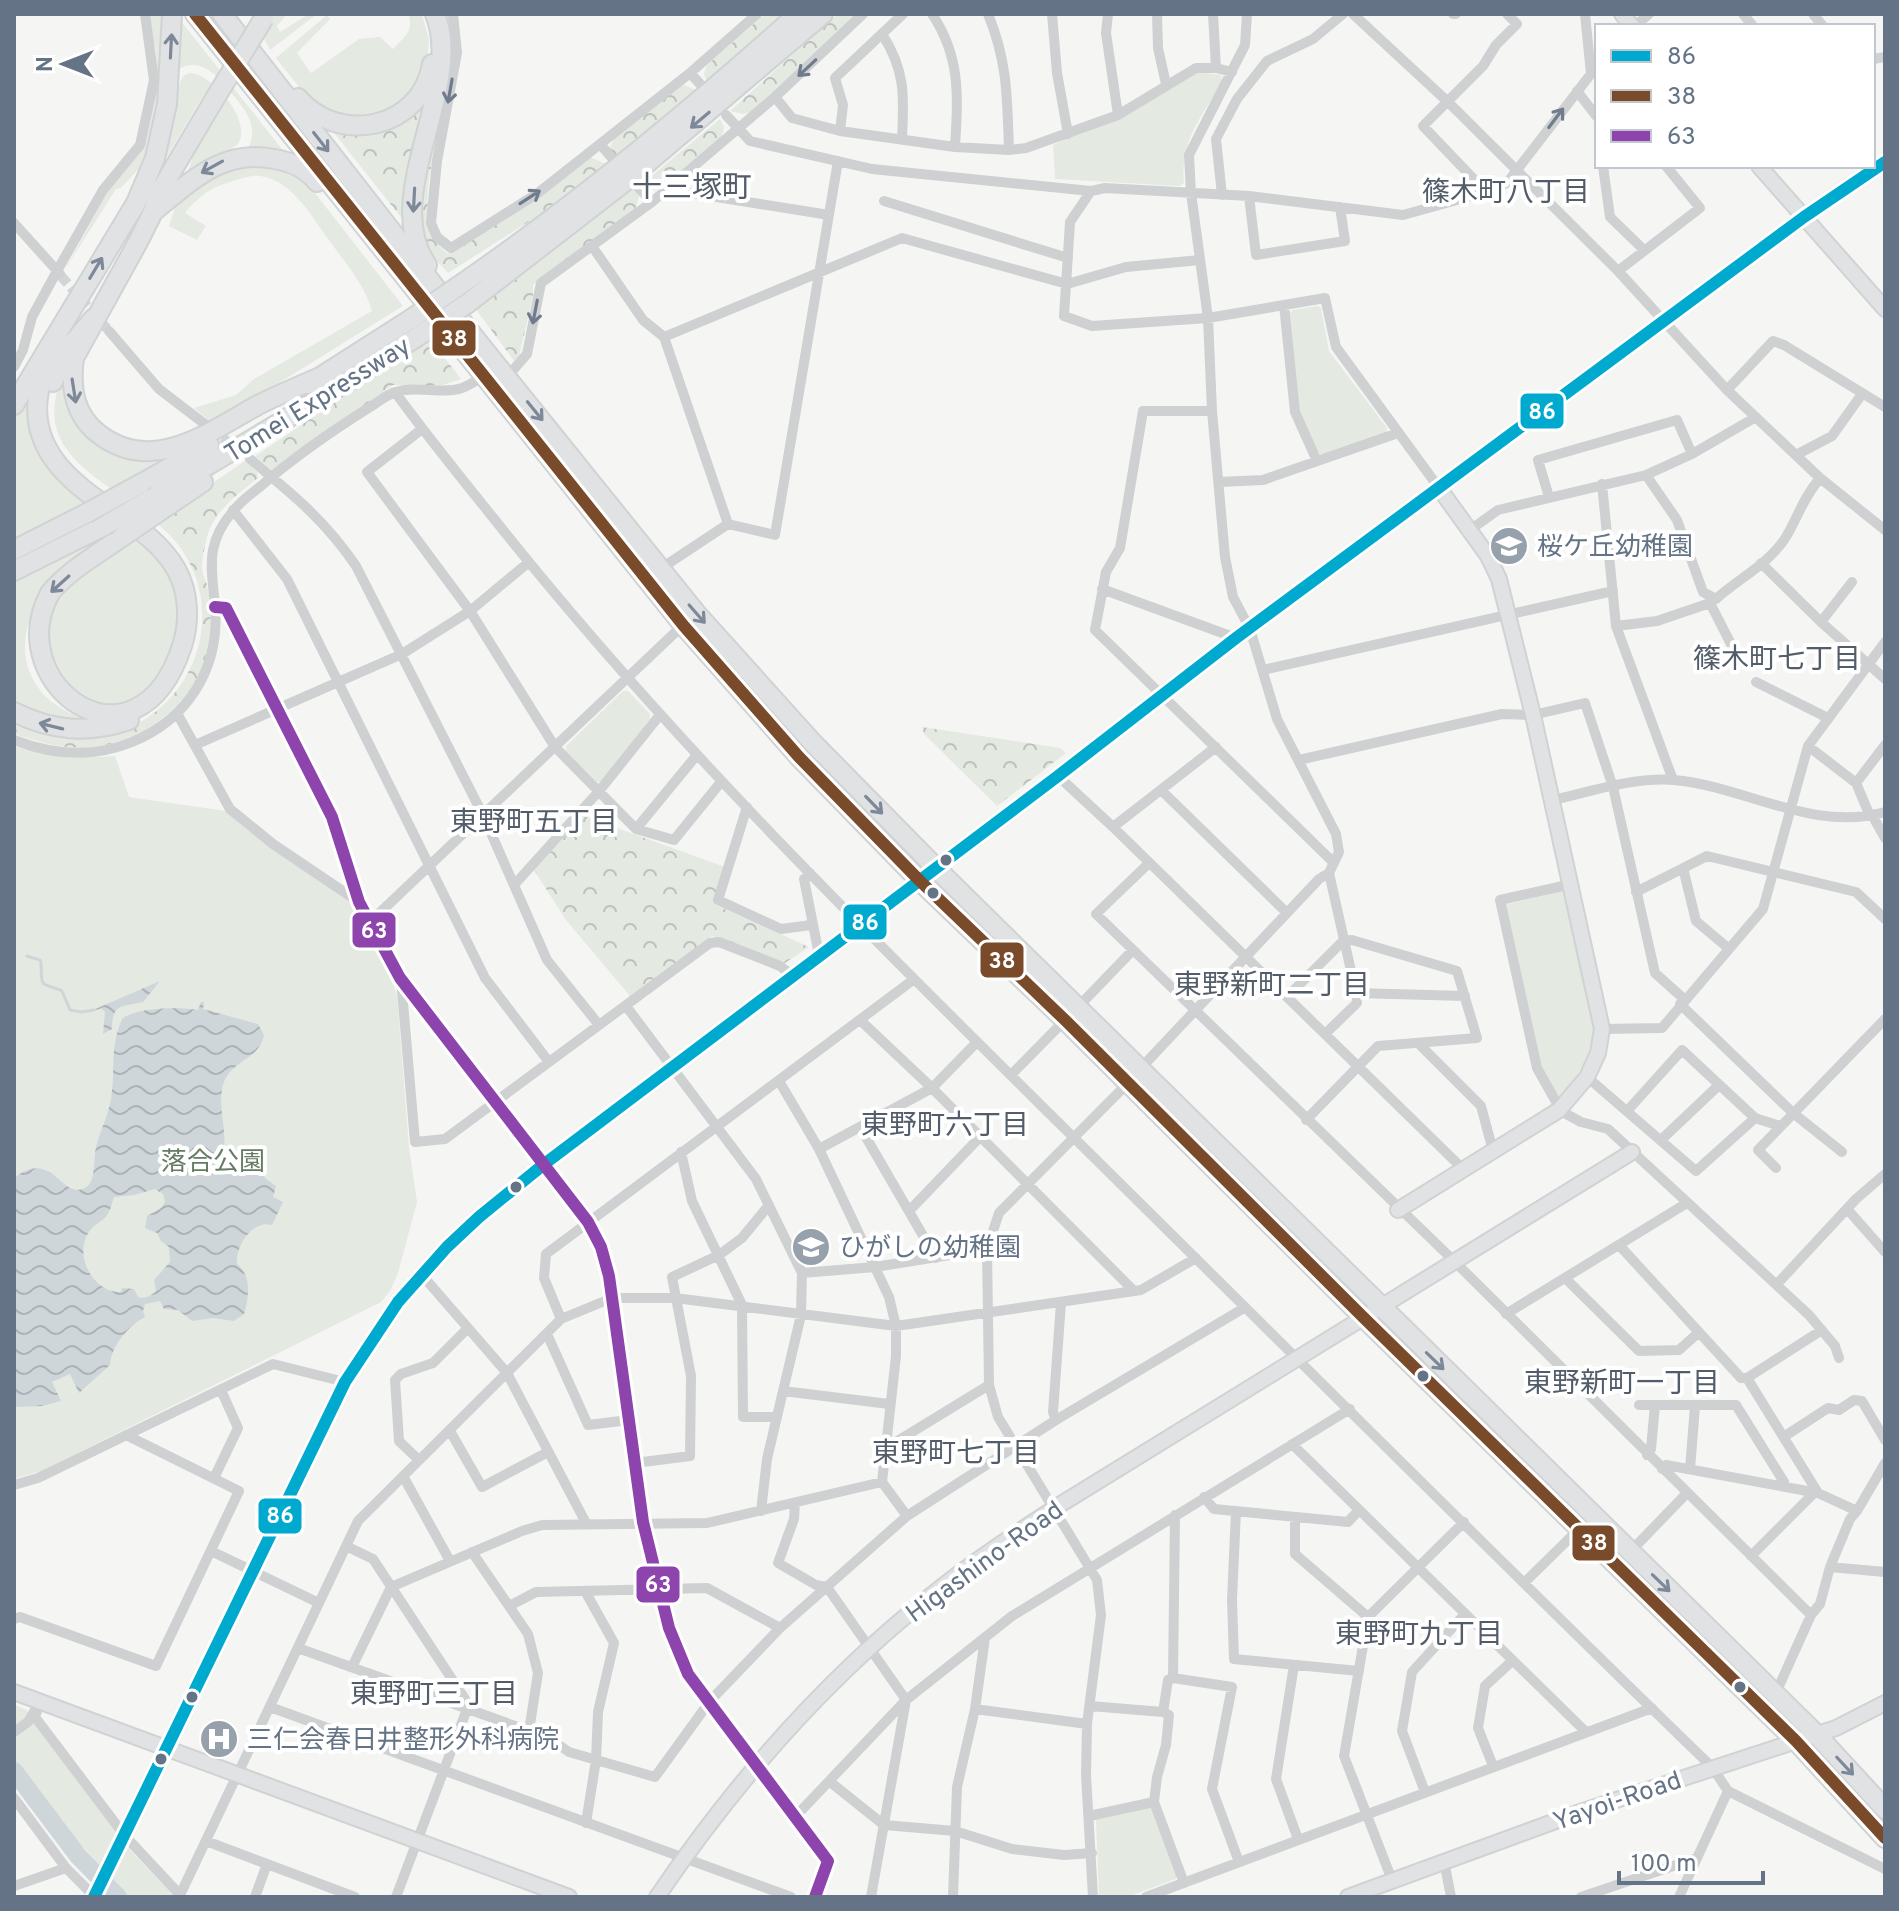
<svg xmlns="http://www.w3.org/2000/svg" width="1899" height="1911" font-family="Overpass,'Noto Sans JP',sans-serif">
<defs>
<pattern id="forest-crowns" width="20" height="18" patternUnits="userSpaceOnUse" patternTransform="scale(2)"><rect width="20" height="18" fill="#e4e9e2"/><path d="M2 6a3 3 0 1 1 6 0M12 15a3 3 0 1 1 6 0" fill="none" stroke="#bcc1bd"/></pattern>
<pattern id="water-waves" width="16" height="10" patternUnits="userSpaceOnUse" patternTransform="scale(2)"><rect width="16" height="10" fill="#cfd6da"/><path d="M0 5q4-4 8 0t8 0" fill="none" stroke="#acb2b6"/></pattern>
</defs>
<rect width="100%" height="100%" fill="#f5f6f4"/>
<path fill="#e4e9e2" d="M148 14H166L161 104 146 161 121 188 116 189 64 271 110 188 138 155 157 80 156 53Z
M274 14H287L277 26 280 32 309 14H317L270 50 261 33Z
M408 14H422L429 40 427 66 422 80 393 112 350 120 314 106 276 58 327 15 330 19 297 53 311 73 359 39 380 37 393 49C404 37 415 31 408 14Z
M177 16 289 158 247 150C260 127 246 110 231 93 216 74 199 54 174 72Z
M1198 72 1221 75 1222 83C1201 117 1180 141 1184 183L1179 186 1055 179 1053 145Z
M189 73C212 72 255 124 237 145L185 180 204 124 215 106 204 94 153 180 167 138 180 83 183 76Z
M251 161 301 175 403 306 213 424 194 408 236 395 254 379 372 311C364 284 347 265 331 243 313 219 293 180 260 176 251 175 239 179 230 182 211 187 197 198 185 213L206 226 197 240 169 226 177 201 196 184Z
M1317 306 1321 308 1329 351 1387 428 1386 433 1323 455 1319 453 1299 411 1290 313 1293 310Z
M70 357 86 433 182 451 114 491C56 451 38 424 70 357Z
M37 376 32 415 91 503 14 541V415Z
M140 517 49 587C1 644 28 713 102 721L80 726 14 708V582Z
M137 534 158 553 178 592 181 628 157 682 132 701 92 709 37 664 35 650 62 588Z
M623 691H628L650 714V719L602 782H597L566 751V746Z
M14 746C49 756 79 759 115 756L129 797 226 811 354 902 383 954 397 995 409 1147 417 1202 398 1273 390 1291 381 1302 41 1471 14 1479Z
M1561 891 1566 894 1594 1024C1593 1054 1579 1073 1562 1096H1558L1541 1067 1504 905Z
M1387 1325 1733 1665 1784 1719 1438 1378Z
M14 1705 27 1710 37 1728 131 1851 175 1897H126L69 1831 14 1762Z
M1148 1806 1152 1808 1177 1876 1176 1879 1127 1897H1099L1096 1820 1098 1817Z"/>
<path fill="url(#forest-crowns)" d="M440 14H449C452 44 451 71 446 101 438 143 408 223 448 254L524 206 590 157 606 164 544 212 448 273 425 248 418 208Z
M765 14H782L707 82 704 74 707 65Z
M838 14H859L751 112 743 114 730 111Z
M432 82 411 230 327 124 361 132Z
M684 85 696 90 616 157 609 150 614 138 679 87Z
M720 119 724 127 721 140 666 186 653 190 643 183Z
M634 189 639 196 635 210 533 285V297L519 356 514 361 475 308Z
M430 339 461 379 443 385H393L272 470 255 456Z
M245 461 257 472 258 478C238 494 214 511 207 537 205 546 202 558 202 567 202 573 205 579 207 585 211 602 211 622 209 640 202 697 148 742 92 747 66 750 38 742 14 734V720L127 729C212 692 230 579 155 522Z
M922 727 1060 748 1066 753 997 806 924 734Z
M584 816 725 867 714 904 809 947 785 963 712 936 630 996 566 920 534 870Z"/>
<path fill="url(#water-waves)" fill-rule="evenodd" d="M160 981 143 1002C122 1007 112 1003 112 1029L103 1034 105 1012 102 1009 93 1010Z
M201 1002H204L203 1009 258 1024 264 1035C260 1059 232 1060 224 1082 215 1105 231 1138 221 1157L244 1159 260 1164 265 1178 276 1186 273 1197 283 1202 272 1225C253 1219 235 1246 237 1264 252 1276 249 1297 244 1314L234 1321 213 1318 192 1321 178 1310 164 1309 160 1301 145 1304 143 1311 145 1317C129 1325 111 1346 110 1365L79 1393 70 1374 52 1382 61 1401 42 1406 14 1407V1178C52 1147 61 1200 85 1188 89 1185 91 1183 92 1178 95 1169 94 1157 96 1147 100 1131 108 1116 111 1099 116 1068 109 1050 122 1019 137 1007 181 1007 198 1010ZM155 1189 163 1194 165 1202 161 1208 147 1216 145 1228 157 1233 161 1241 169 1247 170 1262 154 1280 156 1291C151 1296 145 1299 138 1297L134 1289 122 1288 121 1292C111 1293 101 1287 94 1279 81 1264 79 1241 93 1227 97 1223 104 1220 107 1215 111 1210 112 1202 114 1197L134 1195Z"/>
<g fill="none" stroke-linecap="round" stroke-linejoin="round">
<path stroke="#cfd6da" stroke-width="3" d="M27 956 40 960C43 966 39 979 44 984 49 987 57 988 62 991L70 1010 81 1012 94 1010"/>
<path stroke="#cfd6da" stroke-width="18" d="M14 1771 78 1856 118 1897"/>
<path stroke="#d1d5d8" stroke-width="10" stroke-dasharray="10 5" stroke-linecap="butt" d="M61 276 109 331
M210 429 239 450"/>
<g stroke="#d0d2d3" stroke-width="18">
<path id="secondary" d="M1622 14 1632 26
M1759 166 1885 309
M1398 1210 1559 1110 1587 1077 1598 1053 1602 1029 1533 715 1499 579 1488 556 1439 488
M14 1692 569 1897
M94 1897 345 1382 398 1302 447 1247 479 1217 543 1165 1058 776 1236 638 1804 217 1885 162
M657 1897C735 1782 829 1675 939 1589 975 1560 1014 1535 1053 1509L1632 1152
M1348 1897 1583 1811 1836 1728 1885 1703"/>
</g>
<g stroke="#d1d2d3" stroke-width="22">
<path id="highway" d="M195 14 683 625 799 757 920 881 1065 1020 1363 1317 1796 1741 1885 1838
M222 14 478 342 696 613 813 743 948 880 1816 1734 1885 1809
M298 98C339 146 421 129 432 64
M211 105 159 193 153 212 138 242 74 358C70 388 74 416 100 435 154 475 209 432 258 405 278 395 299 386 320 377
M153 212C190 182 223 148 274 159 292 162 306 168 317 182
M427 265C379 197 465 86 435 14
M457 287C577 205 690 111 798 14
M468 303 626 181 823 14
M58 333C51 354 41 375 38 397 30 455 78 487 119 515 142 531 162 545 176 569 189 592 190 621 182 646 137 783 0 686 50 593 69 570 98 554 122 537
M53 382 65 352 94 318
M309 384 411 319
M14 405 136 203 155 158 167 104 172 14
M142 483 209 445
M156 496 323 397 423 333
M166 507 203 482
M14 550 87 513
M14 571 104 526
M14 712C52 731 88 734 129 720"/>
</g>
<path stroke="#cfd0d1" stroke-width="10" d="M453 14 457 53 437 161 431 223 437 237 451 248 538 193 690 73 757 14
M932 14C961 57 958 97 955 147
M988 14C1008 63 1007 98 1009 150
M1052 14 1057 73 1068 134
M1108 14 1106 33 1118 115
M1157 14 1158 48 1166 84
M1213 14 1216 68
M1247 14 1245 45 1189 155 1191 193 1208 318 1212 411 1225 557 1233 597 1250 629 1277 719 1336 834 1339 852 1329 873 1356 993
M1353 14 1448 102 1618 271 1727 390 1820 478 1885 530
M1453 14H1456
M1585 14 1591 74
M1743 14 1753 26
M1813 14 1823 26
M1635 26 1649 14
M882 34C906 71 904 97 902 139
M1873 59 1885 57
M690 73 701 85
M1577 91 1597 117
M775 97 792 118 840 131 955 147 1009 150 1026 148 1118 115 1196 68H1216L1232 72
M726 115 750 141 872 169 1091 191 1105 188 1249 196 1403 215 1486 192 1507 183 1597 66
M840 131 843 105 835 78 903 14
M600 144 612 158
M1603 166 1610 217 1644 250
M638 187 652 202
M667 189 829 215
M1091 191 1070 222 1064 316 1092 326 1208 318 1325 298 1336 347 1439 488
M1486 192 1423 126 1483 66 1496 45 1517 24 1507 14
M1222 195 1216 139 1237 99 1267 61 1313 39 1343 14
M1249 196 1256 255 1345 241 1340 207
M884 201 1068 258
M14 223 60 274
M592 246 643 320 664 337 728 524 660 569
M1618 271 1700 208 1666 166
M1284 305 1295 412 1317 461
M109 331 159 389 206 425
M664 337 902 238 1067 284 1126 267 1200 260
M14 367 23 350 32 317 57 271 103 190 140 145 154 80 145 14
M507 377 527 354 541 283 652 202 775 97 863 14
M1727 390 1773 341 1784 345 1885 407
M395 392C427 436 461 478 495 520 668 738 866 932 1064 1128 1280 1341 1494 1556 1712 1767L1728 1791 1885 1869
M1212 411H1143L1120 548 1106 572 1095 630 1334 863
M422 429 367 472 470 611 555 747 636 829 674 840 721 782
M1796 455 1832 436 1862 394
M250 459C293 495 324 519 356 566L483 815 547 960 599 1025
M1646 475 1677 520 1703 592 1716 599C1738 579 1770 563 1786 537 1799 515 1802 500 1820 478
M1219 482 1263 480 1398 433
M1602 484 1616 626 1673 780
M1549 497 1538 460 1677 420 1692 454
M233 510 287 579 485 978 549 1062
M728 524 775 535 838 161
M1470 530 1498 510 1646 475 1692 454 1756 417
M1761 563 1821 622 1885 679
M1102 589 1236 638
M1710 603 1733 648
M215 607 226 608 332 817 359 902 400 978 588 1222 601 1247 609 1276 643 1522 669 1628 688 1674 828 1861 815 1897
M1821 622 1852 582
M1616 626 1657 621 1710 603 1713 598
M1263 670 1613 591
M1756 682 1828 718
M178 715 230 809 273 844 359 902
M14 740C53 755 94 758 132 742 188 719 220 668 215 607 212 568 204 544 234 510 241 501 252 493 261 486 295 456 332 431 370 407 377 403 387 394 396 392 416 385 442 395 462 388 470 385 477 380 484 376
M195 745 402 654 470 611 529 562
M1808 746 1856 783 1885 745
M1299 760 1502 714 1533 715 1585 703 1613 787 1655 973 1684 999
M1058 776 1113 827 1463 1169
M1856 783 1870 816
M1161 790 1287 913
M1553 800C1592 791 1634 777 1674 780 1745 786 1813 833 1885 812
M747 807 718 900 781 929 811 925
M1872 815 1885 838
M1113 827 1216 747
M636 829 696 756
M1149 863 1096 914 1453 1260 1811 1615
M1683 868 1696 921 1728 948
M810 873 804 879 819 955
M515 884 600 790 659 716
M1636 892 1707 856 1856 892 1885 919
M371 921 683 625
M401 979 415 1142 445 1139 710 943 719 942 780 966 793 976
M1287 997 1343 941 1352 940 1457 971 1477 1038 1378 1046 1306 1120
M1680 1004 1793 1113 1842 1152
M626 1006 756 1179 802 1273 801 1315 767 1459 761 1511
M1078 1007 1133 950
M860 1020 932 1088 1134 1291
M1602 1029 1662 1028 1763 909 1808 746 1885 642
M1325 1034 1357 1003 1356 993 1465 996
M1418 1043 1481 1106 1493 1151
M1140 1069 1319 879 1329 873
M1011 1075 1065 1020
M1587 1077 1696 1171 1755 1118
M779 1081 819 1149 889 1297 896 1326V1356L882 1482 907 1516
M1562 1106 1555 1100 1537 1068 1500 900 1572 884
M1559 1110 1581 1122 1608 1129 1809 1315 1835 1346 1839 1358
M1628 1110 1682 1050 1755 1118 1780 1126
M860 1127 936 1258
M1661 1140 1719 1085
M819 1149 932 1088 977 1042
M681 1152 692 1201 742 1305 743 1417H776
M1776 1168 1758 1150 1885 1019
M910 1210 980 1137
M1848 1210 1885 1252
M1619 1245 1741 1378H1747L1822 1330
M802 1273 875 1267 987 1249
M422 1275 507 1373 586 1523
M1565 1278 1639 1351 1679 1350 1698 1333
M1777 1284 1856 1199 1885 1174
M1506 1314 1687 1203
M561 1319 544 1278 546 1254 913 980
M547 1334 588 1425 629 1420
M1747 1378 1818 1493
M783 1391 889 1404
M1639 1405H1736L1784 1482V1487
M1056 1420 1053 1412 1061 1303
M450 1431 482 1487 548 1452
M1785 1436 1828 1408 1839 1410 1854 1400 1862 1401 1885 1440
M1292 1444 1585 1731
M886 1448 989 1385
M1647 1455 1651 1449 1655 1405
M419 1460 399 1441 395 1380 401 1374 433 1363 468 1328
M635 1463 690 1456 691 1376 672 1277 719 1255 742 1238 769 1205
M1662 1469 1666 1465 1818 1493 1857 1511
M1690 1469 1695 1406
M403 1476 450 1561
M214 1478 238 1428 221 1390
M14 1485 38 1478 273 1364 345 1382
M1204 1497 1214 1509 1348 1522 1359 1510
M795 1504 794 1519 778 1563 816 1585 827 1587 906 1700 871 1897
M1236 1511 1232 1600 1234 1659 1359 1671
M1175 1515 1173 1678 1232 1687 1212 1789 1239 1862
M1295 1517V1554L1368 1617
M346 1546 373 1559 465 1699 467 1709 396 1897
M211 1551 319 1603
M472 1552 528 1634 538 1673 529 1731
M1630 1552 1686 1494
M1751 1556 1815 1492
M1830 1567 1885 1572
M1525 1582 1580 1528
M585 1591 614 1643 598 1712 596 1760 586 1823
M509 1606 536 1592 707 1588 780 1628
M14 1619 20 1617 156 1666 239 1491 126 1435
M298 1648 529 1731 553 1741 569 1752 655 1777 710 1701 780 1628 907 1516 1056 1420 1244 1308
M1294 1665 1276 1779 1298 1839
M352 1667 391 1587 522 1531 542 1525 707 1523 882 1482
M1775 1695 1811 1615 1820 1604 1830 1567 1850 1519 1857 1511 1885 1463
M40 1702 35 1717 125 1836 182 1897
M1090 1706 1163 1712 1169 1715 1166 1745 1157 1777 1154 1802 1184 1883
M270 1707 791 1897
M975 1709 1087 1724
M1163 1712 1168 1680 1173 1678
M14 1732 28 1722 35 1710
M1493 1766 1478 1728 1485 1686 1511 1662
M829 1781 884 1825 955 1831 1012 1849 1064 1855 1092 1853
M1425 1792 1402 1731 1412 1672 1464 1615
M14 1798 66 1868 95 1897
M1089 1816 1154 1802
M795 1817 906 1700 1012 1616 1350 1409
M206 1841 355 1897
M1444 1861 1451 1897
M1392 1880 1344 1756 1368 1617 1464 1522
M14 1886 66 1868
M180 1895 358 1521 561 1319 612 1298H675L896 1326 1141 1290 1196 1258
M255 1897 267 1864
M953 1897 957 1787 975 1709 985 1638
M1093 1897 1086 1775 1087 1724 1101 1615 1097 1580 998 1417 989 1385 987 1249 999 1213 1127 1084
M1146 1897 1652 1708
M1581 1897 1697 1858
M1679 1897 1728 1791"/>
<use href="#secondary" stroke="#e1e2e3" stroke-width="14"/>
<use href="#highway" stroke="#e1e2e3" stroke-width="18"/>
<g stroke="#d1d2d3" stroke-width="22" stroke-linecap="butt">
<path id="highway-bridge" d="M211 105 264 18
M411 319 457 287
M423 333 468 303
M87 513 142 483
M104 526 156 496
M122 537 166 507"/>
</g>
<use href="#highway-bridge" stroke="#e1e2e3" stroke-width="18"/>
<g stroke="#fff" stroke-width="18">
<path id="bus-1" d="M94 1897 345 1382 398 1302 447 1247 479 1217 543 1165 1058 776 1236 638 1804 217 1885 162"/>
</g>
<g stroke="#fff" stroke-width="18">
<path id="bus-2" d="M195 14 683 625 799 757 920 881 1065 1020 1363 1317 1796 1741 1885 1838"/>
</g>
<g stroke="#fff" stroke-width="18">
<path id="bus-3" d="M215 607 226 608 332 817 359 902 400 978 588 1222 601 1247 609 1276 643 1522 669 1628 688 1674 828 1861 815 1897"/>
</g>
<use href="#bus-1" stroke="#00a9ce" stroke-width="12"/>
<use href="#bus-2" stroke="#7a4b2a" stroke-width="12"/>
<use href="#bus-3" stroke="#8e44ad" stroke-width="12"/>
</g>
<defs><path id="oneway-shaft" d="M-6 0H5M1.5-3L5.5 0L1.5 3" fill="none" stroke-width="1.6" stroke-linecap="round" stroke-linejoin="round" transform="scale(2)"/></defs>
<g stroke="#7d8998">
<use href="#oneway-shaft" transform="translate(171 46) rotate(-87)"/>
<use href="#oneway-shaft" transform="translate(700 120) rotate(140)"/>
<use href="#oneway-shaft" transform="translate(321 142) rotate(52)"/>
<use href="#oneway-shaft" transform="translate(212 167) rotate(151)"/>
<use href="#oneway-shaft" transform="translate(414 200) rotate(93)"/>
<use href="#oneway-shaft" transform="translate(96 268) rotate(-59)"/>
<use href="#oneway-shaft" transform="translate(74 391) rotate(81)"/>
<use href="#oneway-shaft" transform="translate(535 411) rotate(51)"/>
<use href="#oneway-shaft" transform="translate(60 584) rotate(138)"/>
<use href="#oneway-shaft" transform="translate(697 614) rotate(49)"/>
<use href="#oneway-shaft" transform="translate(51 726) rotate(-166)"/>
<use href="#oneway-shaft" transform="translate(874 805) rotate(46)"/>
<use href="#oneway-shaft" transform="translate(1435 1361) rotate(44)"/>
<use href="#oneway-shaft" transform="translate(1661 1583) rotate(44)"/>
<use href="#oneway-shaft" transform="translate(1845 1766) rotate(47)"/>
</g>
<g stroke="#6f7c8d">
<use href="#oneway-shaft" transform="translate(807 68) rotate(137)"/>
<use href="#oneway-shaft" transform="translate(450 91) rotate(100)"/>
<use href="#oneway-shaft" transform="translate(1556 118) rotate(-53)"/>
<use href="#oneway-shaft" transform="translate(530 197) rotate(-33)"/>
<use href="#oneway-shaft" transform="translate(535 312) rotate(101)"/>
</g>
<defs>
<g id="school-disc" transform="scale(2)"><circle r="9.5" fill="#97a1ac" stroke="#fff"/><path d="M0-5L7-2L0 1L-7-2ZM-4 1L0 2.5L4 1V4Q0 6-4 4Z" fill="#fff"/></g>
<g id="hospital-disc" transform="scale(2)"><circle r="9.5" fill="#97a1ac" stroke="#fff"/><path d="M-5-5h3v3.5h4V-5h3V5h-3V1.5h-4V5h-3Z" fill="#fff"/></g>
</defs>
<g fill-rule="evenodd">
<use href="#school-disc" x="1509" y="546"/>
<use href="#school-disc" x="811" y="1247"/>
<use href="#hospital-disc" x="219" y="1739"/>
</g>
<g fill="#647385" stroke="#fff" stroke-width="3">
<circle cx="946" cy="860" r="7"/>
<circle cx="933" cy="893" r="7"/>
<circle cx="516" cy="1187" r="7"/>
<circle cx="1423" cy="1376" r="7"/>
<circle cx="1740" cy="1687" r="7"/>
<circle cx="192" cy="1697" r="7"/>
<circle cx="161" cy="1759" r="7"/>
</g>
<g text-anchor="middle" stroke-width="8" stroke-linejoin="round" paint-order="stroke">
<g font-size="26" fill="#647385" stroke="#fff">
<text transform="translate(317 399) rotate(-32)" y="9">Tomei Expressway</text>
<text transform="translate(984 1561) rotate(-36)" y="9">Higashino-Road</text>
<text transform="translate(1617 1800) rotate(-19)" y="9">Yayoi-Road</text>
</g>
<g font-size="26" fill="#647385" stroke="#fff" text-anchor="start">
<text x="1537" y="555">桜ケ丘幼稚園</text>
<text x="839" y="1256">ひがしの幼稚園</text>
<text x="247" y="1748">三仁会春日井整形外科病院</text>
</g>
<g font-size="26" fill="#657c63" stroke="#fff">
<text x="213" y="1170">落合公園</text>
</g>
<g font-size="28" fill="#535d6a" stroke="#fff">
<text x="1506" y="201">篠木町八丁目</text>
<text x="1777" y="668">篠木町七丁目</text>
<text x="534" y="831">東野町五丁目</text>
<text x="1272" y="994">東野新町二丁目</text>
<text x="945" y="1134">東野町六丁目</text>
<text x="1622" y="1392">東野新町一丁目</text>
<text x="956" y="1462">東野町七丁目</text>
<text x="1419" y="1643">東野町九丁目</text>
<text x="434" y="1703">東野町三丁目</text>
</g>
<g font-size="30" fill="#535d6a" stroke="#fff">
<text x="692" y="197">十三塚町</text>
</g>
</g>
<g stroke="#fff" stroke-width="3">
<rect x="431" y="319" width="46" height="38" rx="8" fill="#7a4b2a"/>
<rect x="1519" y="392" width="46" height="38" rx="8" fill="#00a9ce"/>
<rect x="842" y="903" width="46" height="38" rx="8" fill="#00a9ce"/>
<rect x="351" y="911" width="46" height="38" rx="8" fill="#8e44ad"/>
<rect x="979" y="941" width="46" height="38" rx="8" fill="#7a4b2a"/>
<rect x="257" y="1497" width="46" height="38" rx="8" fill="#00a9ce"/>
<rect x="1571" y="1524" width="45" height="38" rx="8" fill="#7a4b2a"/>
<rect x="635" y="1565" width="46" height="39" rx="8" fill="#8e44ad"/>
</g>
<g font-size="22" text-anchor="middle" font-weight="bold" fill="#fff">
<text x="454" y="346">38</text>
<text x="1542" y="419">86</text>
<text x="865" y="930">86</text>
<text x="374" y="938">63</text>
<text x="1002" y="968">38</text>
<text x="280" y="1523">86</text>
<text x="1594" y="1550">38</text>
<text x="658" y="1592">63</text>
</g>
<rect width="1899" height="1911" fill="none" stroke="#647385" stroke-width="32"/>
<rect x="1595" y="24" width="280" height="144" fill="#ffffff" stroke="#c1c7ce" stroke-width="2"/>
<rect x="1611" y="50" width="40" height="12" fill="#00a9ce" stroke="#c1c7ce" stroke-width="2"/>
<text x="1667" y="64" font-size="24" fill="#647385">86</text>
<rect x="1611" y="90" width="40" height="12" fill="#7a4b2a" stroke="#c1c7ce" stroke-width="2"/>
<text x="1667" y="104" font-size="24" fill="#647385">38</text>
<rect x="1611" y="130" width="40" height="12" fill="#8e44ad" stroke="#c1c7ce" stroke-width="2"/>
<text x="1667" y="144" font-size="24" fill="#647385">63</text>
<g transform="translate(64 64) rotate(270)" stroke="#ffffff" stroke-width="6" paint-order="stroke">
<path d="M0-6L14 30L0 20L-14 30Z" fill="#647385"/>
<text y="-12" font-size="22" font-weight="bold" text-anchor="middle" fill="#647385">N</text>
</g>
<path d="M1619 1871v12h144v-12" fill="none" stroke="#647385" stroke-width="4"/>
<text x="1631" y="1871" font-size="24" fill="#647385" stroke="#ffffff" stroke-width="6" paint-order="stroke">100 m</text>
</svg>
